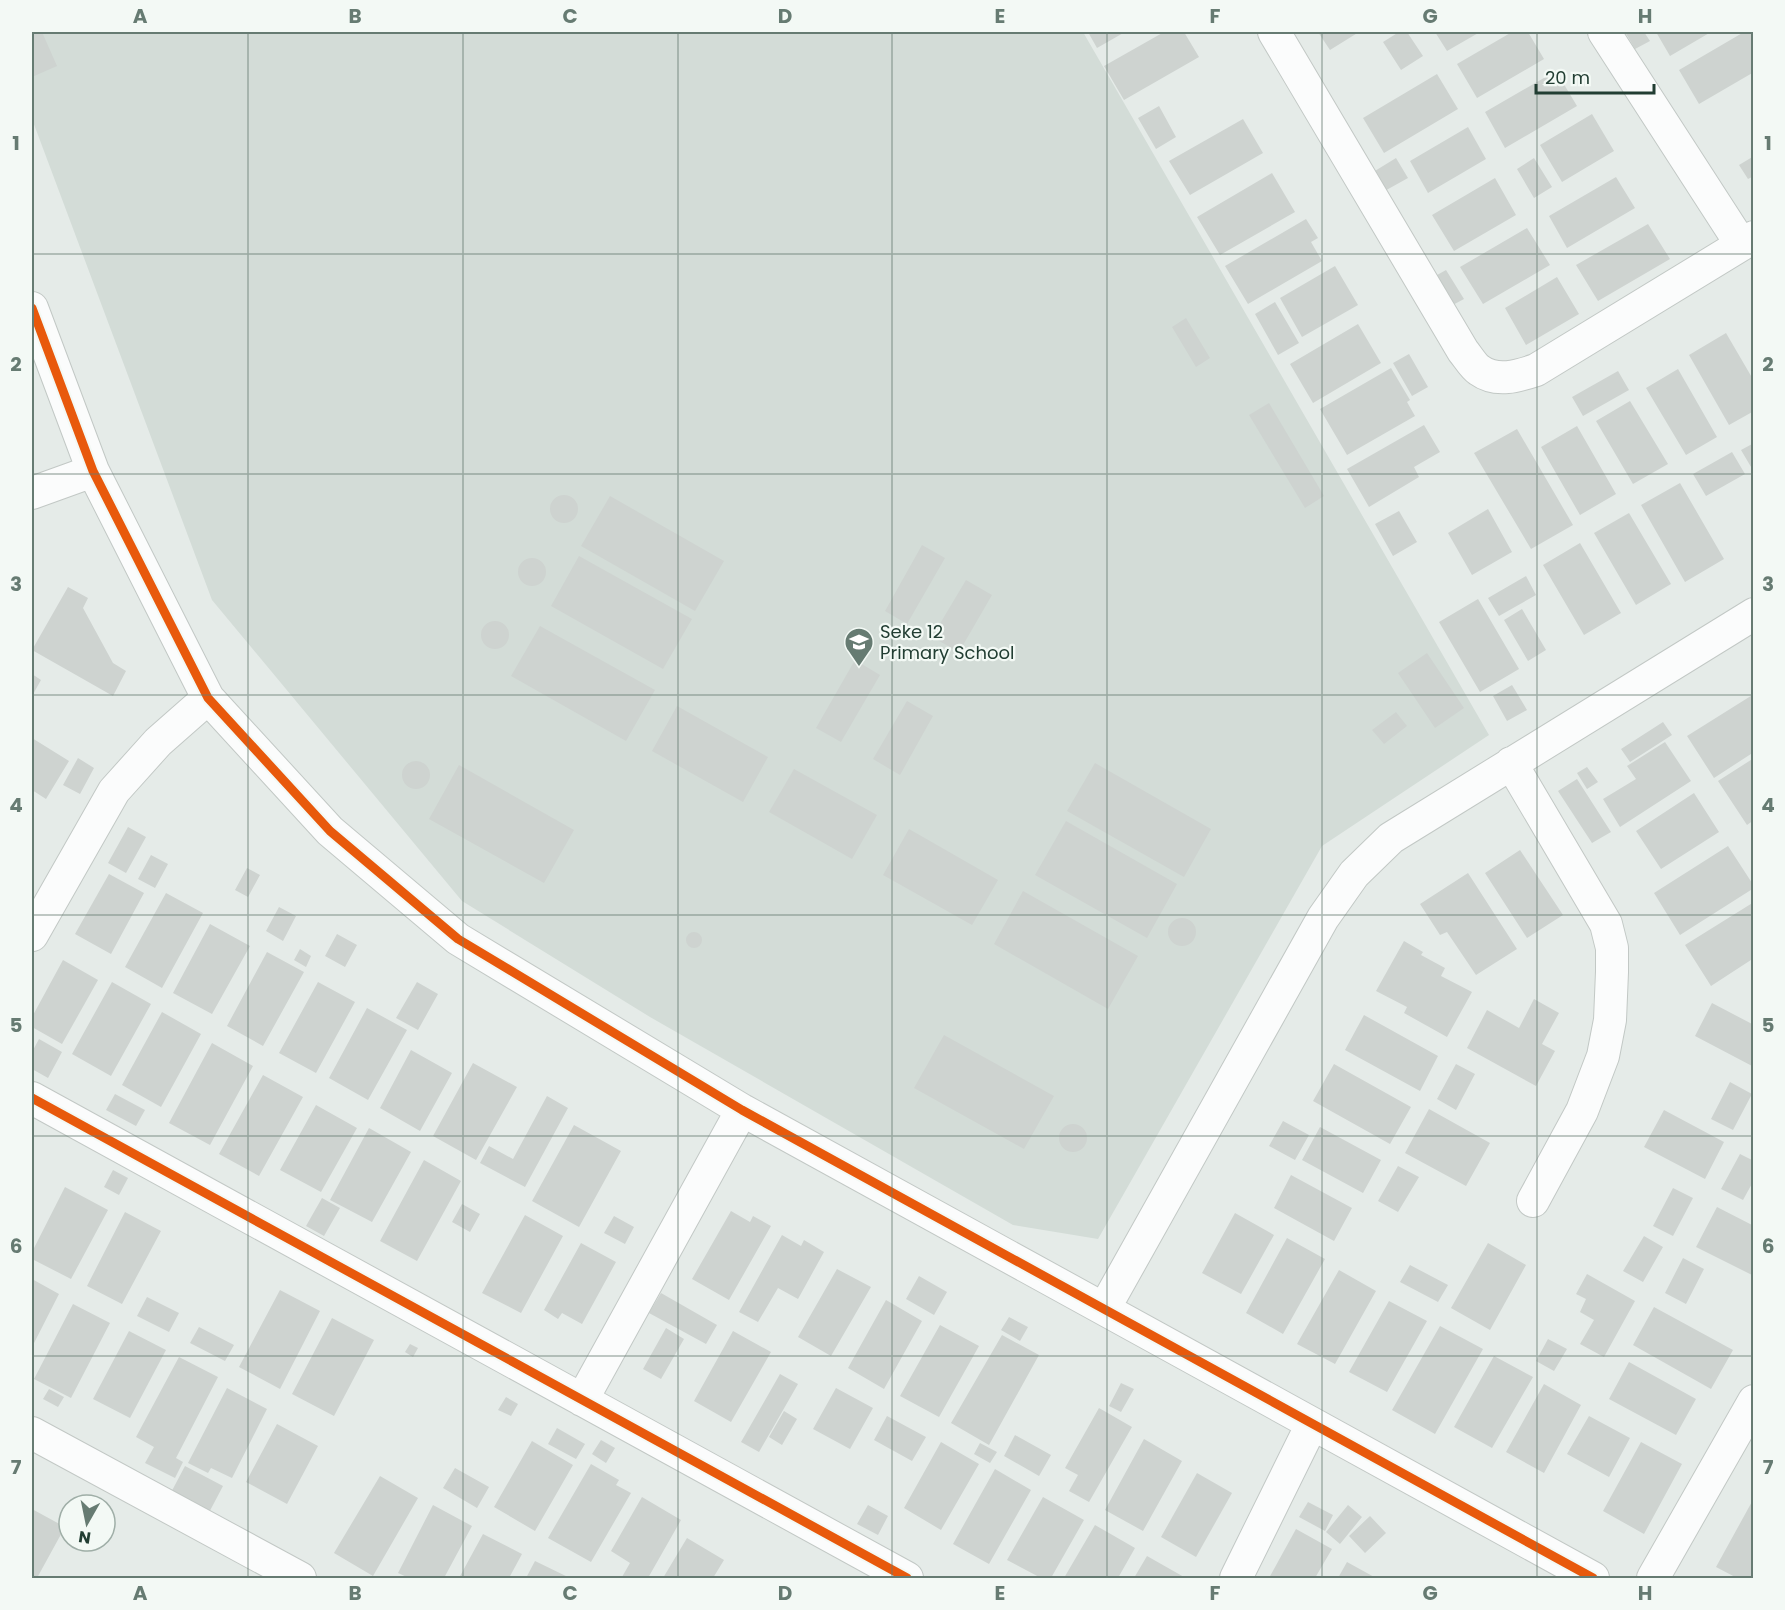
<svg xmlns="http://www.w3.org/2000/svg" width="1785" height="1610" font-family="Poppins,sans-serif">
<rect width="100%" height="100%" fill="#e5ebe8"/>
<path fill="#d3dcd7" d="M32 32H1083L1489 735 1322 846 1098 1239 1013 1225 650 1017 462 901 212 600 32 119Z"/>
<path fill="#ced3d0" d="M32 32H42L57 66 32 77Z
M1088 32H1125L1097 48Z
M1164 32H1184L1199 57 1124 100 1104 66Z
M1318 32H1359L1330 50Z
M1399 32H1407L1423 56 1401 70 1383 42Z
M1435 32H1480L1447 51Z
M1512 32H1528L1544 59 1477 98 1457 64Z
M1625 32H1644L1650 41 1635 49Z
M1656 32H1711L1670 56Z
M1744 32H1751L1754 35V72L1699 104 1679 70Z
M1556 71 1577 106 1505 148 1485 112Z
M1437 74 1458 109 1384 153 1363 118Z
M1159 106 1176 137 1156 149 1138 118Z
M1592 114 1614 151 1562 182 1540 145Z
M1243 119 1263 153 1190 195 1169 161Z
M1468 127 1486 159 1428 193 1410 161Z
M1754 156V176L1748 179 1739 165Z
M1396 158 1408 178 1381 193 1370 174Z
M1534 158 1552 187 1534 198 1517 169Z
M1272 173 1295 212 1220 255 1197 217Z
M1616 177 1635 208 1567 248 1549 216Z
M1495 178 1516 215 1454 251 1432 215Z
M1306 219 1318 238 1311 242 1322 261 1248 304 1225 266Z
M1648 224 1670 259 1598 301 1576 265Z
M1527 228 1550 265 1483 304 1460 267Z
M1335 266 1358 305 1302 337 1280 298Z
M1446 270 1464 299 1447 308 1430 279Z
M1557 277 1579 314 1526 345 1505 308Z
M1275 302 1299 343 1278 355 1255 314Z
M1186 318 1210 358 1196 367 1172 327Z
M1358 324 1381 363 1313 403 1290 364Z
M1726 333 1754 381V411L1729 425 1689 355Z
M1409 354 1428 387 1412 396 1393 363Z
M1391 368 1410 400 1407 402 1415 416 1347 455 1320 409Z
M1678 369 1717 437 1686 455 1646 388Z
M1618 371 1629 390 1583 416 1572 397Z
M1630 401 1668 464 1633 484 1596 421Z
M1269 403 1324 496 1305 508 1249 415Z
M1424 425 1440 452 1414 467 1419 477 1369 507 1347 469Z
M1577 426 1616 494 1580 515 1541 447Z
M1517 429 1573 525 1531 549 1474 453Z
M1754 443V472L1741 450Z
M1732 452 1745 474 1706 496 1693 474Z
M1680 483 1724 559 1685 582 1641 505Z
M550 509a14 14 0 1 1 28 0a14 14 0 1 1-28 0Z
M610 496 724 561 695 611 581 546Z
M1488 509 1512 552 1472 575 1448 533Z
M1399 511 1417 542 1393 556 1375 524Z
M1629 513 1671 584 1636 605 1594 533Z
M1580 543 1621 613 1584 635 1543 565Z
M922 545 945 558 907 624 885 611Z
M579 556 692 619 663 669 551 606Z
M518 572a14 14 0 1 1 28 0a14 14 0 1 1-28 0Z
M1526 576 1536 595 1499 616 1488 598Z
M966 580 992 595 959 652 932 637Z
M68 587 88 598 83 608 113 663 126 671 113 696 32 650Z
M1478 599 1519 669 1480 692 1439 622Z
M1522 609 1546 650 1528 661 1504 620Z
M481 635a14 14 0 1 1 28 0a14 14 0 1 1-28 0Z
M540 626 655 690 626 741 511 676Z
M1427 653 1464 708 1435 728 1398 673Z
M855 660 880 675 841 742 816 728Z
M32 674 41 680 32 696Z
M1512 685 1527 710 1507 721 1493 696Z
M1754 694V752L1714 778 1687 736Z
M907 701 933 716 900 775 873 759Z
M677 706 768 757 743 802 652 751Z
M1396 712 1407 726 1384 744 1372 730Z
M1663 722 1672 735 1630 762 1621 749Z
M32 738 69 761 46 799 32 790Z
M1665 742 1691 781 1620 827 1603 799 1636 779 1627 766Z
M78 758 94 768 80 794 63 785Z
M1754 758V820L1747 825 1718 781Z
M402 775a14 14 0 1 1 28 0a14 14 0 1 1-28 0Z
M1095 763 1211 829 1184 877 1067 811Z
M459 765 574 830 544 883 429 819Z
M1587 767 1598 782 1587 789 1577 773Z
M794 769 877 815 852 859 769 812Z
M1577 779 1611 832 1592 843 1558 791Z
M1694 793 1719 832 1661 869 1636 831Z
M1066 821 1177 884 1147 938 1035 875Z
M128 827 146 837 126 873 108 863Z
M909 829 998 880 972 925 883 875Z
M1728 846 1754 886V888L1680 935 1654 893Z
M1520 850 1563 915 1527 938 1485 873Z
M151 855 168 864 155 888 138 879Z
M247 868 260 875 248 897 235 890Z
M1468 873 1517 949 1476 975 1447 932 1440 935 1420 904Z
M109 874 144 893 111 954 75 934Z
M1023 891 1138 956 1108 1009 994 944Z
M166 893 203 913 162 988 125 967Z
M1754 902V958L1711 986 1685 945Z
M279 907 296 916 283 941 266 931Z
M1168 932a14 14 0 1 1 28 0a14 14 0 1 1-28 0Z
M210 924 250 946 212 1014 173 993Z
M686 940a8 8 0 1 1 16 0a8 8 0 1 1-16 0Z
M337 934 357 945 345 967 325 956Z
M1404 941 1423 952 1421 955 1445 968 1441 976 1472 992 1447 1037 1404 1013 1407 1007 1376 991Z
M300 949 311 956 306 967 294 960Z
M267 952 304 972 263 1046 227 1026Z
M63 960 98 980 62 1044 32 1027V1017Z
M112 982 151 1004 111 1076 72 1054Z
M318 982 355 1002 316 1073 279 1053Z
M417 982 438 994 418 1030 396 1018Z
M1534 999 1559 1013 1542 1044 1555 1051 1536 1086 1467 1048 1487 1010 1519 1028Z
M1712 1003 1754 1025V1067L1695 1036Z
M367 1008 407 1030 368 1100 329 1078Z
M162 1012 201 1034 161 1107 122 1085Z
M1364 1015 1438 1056 1420 1091 1345 1050Z
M944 1035 1054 1096 1024 1149 914 1088Z
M39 1039 62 1052 48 1078 32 1069V1052Z
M212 1043 253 1066 210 1145 169 1123Z
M411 1050 452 1073 420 1131 380 1108Z
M473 1063 517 1087 476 1160 433 1136Z
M1334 1064 1411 1107 1390 1144 1313 1101Z
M1456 1064 1475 1074 1456 1110 1437 1099Z
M263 1075 303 1097 259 1176 219 1154Z
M1730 1082 1752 1094 1733 1130 1711 1119Z
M115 1094 145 1110 136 1126 106 1110Z
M547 1096 568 1108 525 1187 480 1163 489 1146 513 1159Z
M316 1105 357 1128 321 1192 280 1170Z
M1429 1109 1490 1143 1466 1186 1405 1153Z
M1664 1110 1724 1142 1705 1179 1644 1147Z
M1283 1121 1309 1135 1295 1160 1269 1146Z
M1059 1138a14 14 0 1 1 28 0a14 14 0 1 1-28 0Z
M574 1125 621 1151 579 1227 532 1201Z
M1320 1127 1381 1160 1363 1193 1302 1160Z
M369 1128 411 1152 372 1222 330 1200Z
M1740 1154 1754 1161V1180L1743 1200 1721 1189Z
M424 1160 461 1181 417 1261 380 1241Z
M1398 1166 1419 1177 1398 1212 1378 1201Z
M113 1170 128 1178 119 1195 104 1187Z
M1291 1175 1352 1208 1334 1241 1274 1208Z
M65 1187 108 1210 71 1279 32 1259V1252Z
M1673 1188 1693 1198 1673 1236 1653 1226Z
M322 1198 340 1208 324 1236 306 1226Z
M462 1204 480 1214 470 1232 452 1222Z
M1717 1207 1754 1226V1276L1696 1247Z
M731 1211 750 1222 753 1216 771 1226 729 1300 692 1279Z
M125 1212 161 1231 122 1304 87 1286Z
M1235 1213 1274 1235 1241 1294 1202 1273Z
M525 1215 563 1236 521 1313 482 1293Z
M614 1216 634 1227 625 1244 604 1233Z
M782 1235 801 1246 804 1240 824 1252 798 1299 778 1288 758 1322 739 1312Z
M1644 1236 1663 1247 1643 1282 1623 1271Z
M1287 1238 1325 1259 1283 1334 1246 1313Z
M581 1243 616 1262 582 1324 562 1313 558 1319 544 1310Z
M1488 1243 1526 1265 1490 1330 1451 1308Z
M1683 1258 1704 1269 1686 1304 1665 1293Z
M1410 1265 1448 1285 1438 1302 1400 1282Z
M837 1269 871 1287 831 1356 798 1337Z
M1339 1270 1376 1291 1335 1364 1297 1344Z
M1587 1274 1635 1301 1604 1357 1580 1344 1594 1320 1580 1312 1586 1299 1576 1294Z
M919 1276 947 1292 934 1315 906 1299Z
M32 1279 59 1294 32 1347Z
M280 1290 320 1311 280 1389 239 1367Z
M661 1293 717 1325 706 1344 649 1313Z
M147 1297 179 1313 169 1332 137 1316Z
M886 1300 922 1321 884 1389 848 1368Z
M1389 1301 1427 1321 1387 1392 1349 1372Z
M73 1304 110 1323 71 1398 34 1379Z
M1654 1307 1733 1350 1711 1389 1633 1345Z
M1009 1317 1028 1327 1020 1341 1001 1330Z
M332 1318 374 1340 334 1416 292 1394Z
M940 1325 979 1346 939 1417 900 1396Z
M1440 1326 1483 1349 1435 1434 1392 1410Z
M199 1327 234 1345 225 1361 190 1343Z
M666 1328 684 1339 661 1379 643 1369Z
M129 1331 166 1350 130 1418 93 1399Z
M733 1331 771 1352 731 1422 694 1401Z
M1002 1335 1039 1355 989 1445 951 1423Z
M1548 1339 1567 1349 1554 1371 1536 1361Z
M410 1344 418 1348 413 1357 405 1352Z
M1494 1356 1533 1377 1492 1448 1454 1427Z
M179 1357 218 1377 176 1458 183 1462 175 1478 145 1463 154 1447 136 1437Z
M1629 1362 1696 1399 1676 1435 1609 1399Z
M780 1374 798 1384 759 1452 741 1442Z
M1121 1383 1134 1389 1121 1412 1109 1406Z
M1544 1384 1581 1405 1544 1473 1506 1452Z
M227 1388 267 1409 232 1478 211 1468 208 1473 188 1463Z
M836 1388 873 1408 850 1449 813 1429Z
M49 1389 64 1397 58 1407 43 1399Z
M506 1397 518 1404 511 1416 498 1410Z
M1099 1408 1132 1427 1089 1502 1069 1491 1078 1475 1065 1468Z
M784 1411 797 1419 782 1445 769 1437Z
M887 1416 926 1437 912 1461 874 1440Z
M1589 1416 1630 1438 1609 1477 1567 1454Z
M277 1424 318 1446 287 1504 246 1482Z
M557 1428 585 1444 576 1459 548 1444Z
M1015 1435 1051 1455 1039 1476 1004 1456Z
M1144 1439 1182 1461 1143 1531 1105 1510Z
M601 1440 615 1448 606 1463 592 1454Z
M532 1441 573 1465 535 1531 494 1507Z
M941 1442 979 1464 941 1530 904 1508Z
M1641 1442 1682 1464 1644 1534 1603 1511Z
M980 1443 997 1452 990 1463 974 1454Z
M591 1464 619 1480 616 1485 631 1493 591 1562 548 1538Z
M185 1466 223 1486 204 1522 166 1502Z
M455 1468 489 1487 477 1508 443 1488Z
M995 1469 1031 1490 989 1564 953 1544Z
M1197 1473 1232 1493 1196 1557 1161 1537Z
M380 1476 418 1498 373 1576 334 1553Z
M642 1497 681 1520 648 1578H624L622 1577 630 1563 611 1551Z
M1043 1497 1084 1520 1051 1578H1041L1007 1560Z
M1754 1498V1578H1737L1716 1567Z
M1308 1502 1333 1515 1325 1531 1299 1517Z
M433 1505 472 1526 444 1578H409L398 1573Z
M868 1505 888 1516 878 1535 857 1524Z
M1348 1505 1362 1517 1340 1544 1326 1532Z
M32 1509 65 1527 37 1578H32Z
M1370 1516 1386 1533 1365 1553 1349 1536Z
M1095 1525 1135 1548 1118 1578H1064Z
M1296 1529 1332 1549 1315 1578H1269Z
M483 1534 522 1554 509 1578H459Z
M687 1538 724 1560 713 1578H663Z
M1147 1556 1184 1577 1183 1578H1134Z
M535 1561 570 1578H526Z
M1347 1562 1376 1578H1338Z"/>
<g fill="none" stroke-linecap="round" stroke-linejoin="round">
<g stroke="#c2c8c5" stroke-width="34">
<path id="minor" d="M1274 32 1463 351C1468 357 1473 366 1479 370 1497 383 1518 376 1536 370L1754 237
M1604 32 1741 244
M32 308 93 471 208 698 330 831 458 939 742 1110 1593 1578
M32 493 93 471
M1511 763 1606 924 1612 948V972L1610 1020 1603 1056 1582 1111 1533 1201
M32 935 114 791 158 742 208 698
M32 1098 907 1578
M1104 1309 1323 918 1354 874 1391 838 1754 614
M582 1400 742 1110
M32 1433 300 1578
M1236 1578 1312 1424
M1653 1578 1754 1401"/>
</g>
<use href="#minor" stroke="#fbfcfc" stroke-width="32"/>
<g stroke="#f3f9f5" stroke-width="13">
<path id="cycleway" d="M32 308 93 471 208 698 330 831 458 939 742 1110 1593 1578
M32 1098 907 1578"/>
</g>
<use href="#cycleway" stroke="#e8590c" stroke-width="9"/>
</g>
<path fill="none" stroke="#667b72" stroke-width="1.5" stroke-opacity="0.55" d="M248 32V1578M463 32V1578M678 32V1578M892 32V1578M1107 32V1578M1322 32V1578M1537 32V1578M32 254H1754M32 474H1754M32 695H1754M32 915H1754M32 1136H1754M32 1356H1754"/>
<defs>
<g id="school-pin" transform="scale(1.5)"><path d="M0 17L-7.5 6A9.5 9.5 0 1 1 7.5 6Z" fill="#667b72" stroke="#f3f9f5"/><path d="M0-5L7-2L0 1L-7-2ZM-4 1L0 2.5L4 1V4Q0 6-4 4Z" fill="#fff"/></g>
</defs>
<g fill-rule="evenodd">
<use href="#school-pin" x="859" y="642"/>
</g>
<g text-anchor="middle" stroke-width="4.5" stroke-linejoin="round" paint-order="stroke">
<g font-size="18" fill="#223e33" stroke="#f3f9f5" text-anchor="start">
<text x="880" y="638">Seke 12<tspan x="880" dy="21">Primary School</tspan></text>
</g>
</g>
<rect width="1785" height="1610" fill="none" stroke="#f3f9f5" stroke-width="66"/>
<g transform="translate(87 1523) rotate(189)"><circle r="28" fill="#f3f9f5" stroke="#9faea7" stroke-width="1.5"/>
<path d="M0-4.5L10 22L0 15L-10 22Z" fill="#667b72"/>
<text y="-9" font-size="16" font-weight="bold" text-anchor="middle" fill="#223e33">N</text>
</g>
<path d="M1536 84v9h118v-9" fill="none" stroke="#223e33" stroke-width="3"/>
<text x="1545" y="84" font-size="18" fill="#223e33" stroke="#f3f9f5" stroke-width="4.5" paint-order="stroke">20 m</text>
<rect x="33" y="33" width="1719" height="1544" fill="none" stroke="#667b72" stroke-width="2"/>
<g font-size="20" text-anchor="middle" font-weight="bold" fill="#667b72">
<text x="140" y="23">A</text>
<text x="355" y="23">B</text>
<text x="570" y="23">C</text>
<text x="785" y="23">D</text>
<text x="1000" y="23">E</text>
<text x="1215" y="23">F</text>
<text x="1430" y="23">G</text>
<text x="1645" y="23">H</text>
<text x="16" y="150">1</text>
<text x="1768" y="150">1</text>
<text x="16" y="371">2</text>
<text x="1768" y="371">2</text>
<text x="16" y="591">3</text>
<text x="1768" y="591">3</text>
<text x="16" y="812">4</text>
<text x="1768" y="812">4</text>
<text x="16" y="1032">5</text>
<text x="1768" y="1032">5</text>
<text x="16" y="1253">6</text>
<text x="1768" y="1253">6</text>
<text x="16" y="1474">7</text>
<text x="1768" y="1474">7</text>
<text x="140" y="1600">A</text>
<text x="355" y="1600">B</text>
<text x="570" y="1600">C</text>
<text x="785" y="1600">D</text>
<text x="1000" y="1600">E</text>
<text x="1215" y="1600">F</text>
<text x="1430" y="1600">G</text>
<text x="1645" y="1600">H</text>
</g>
</svg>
